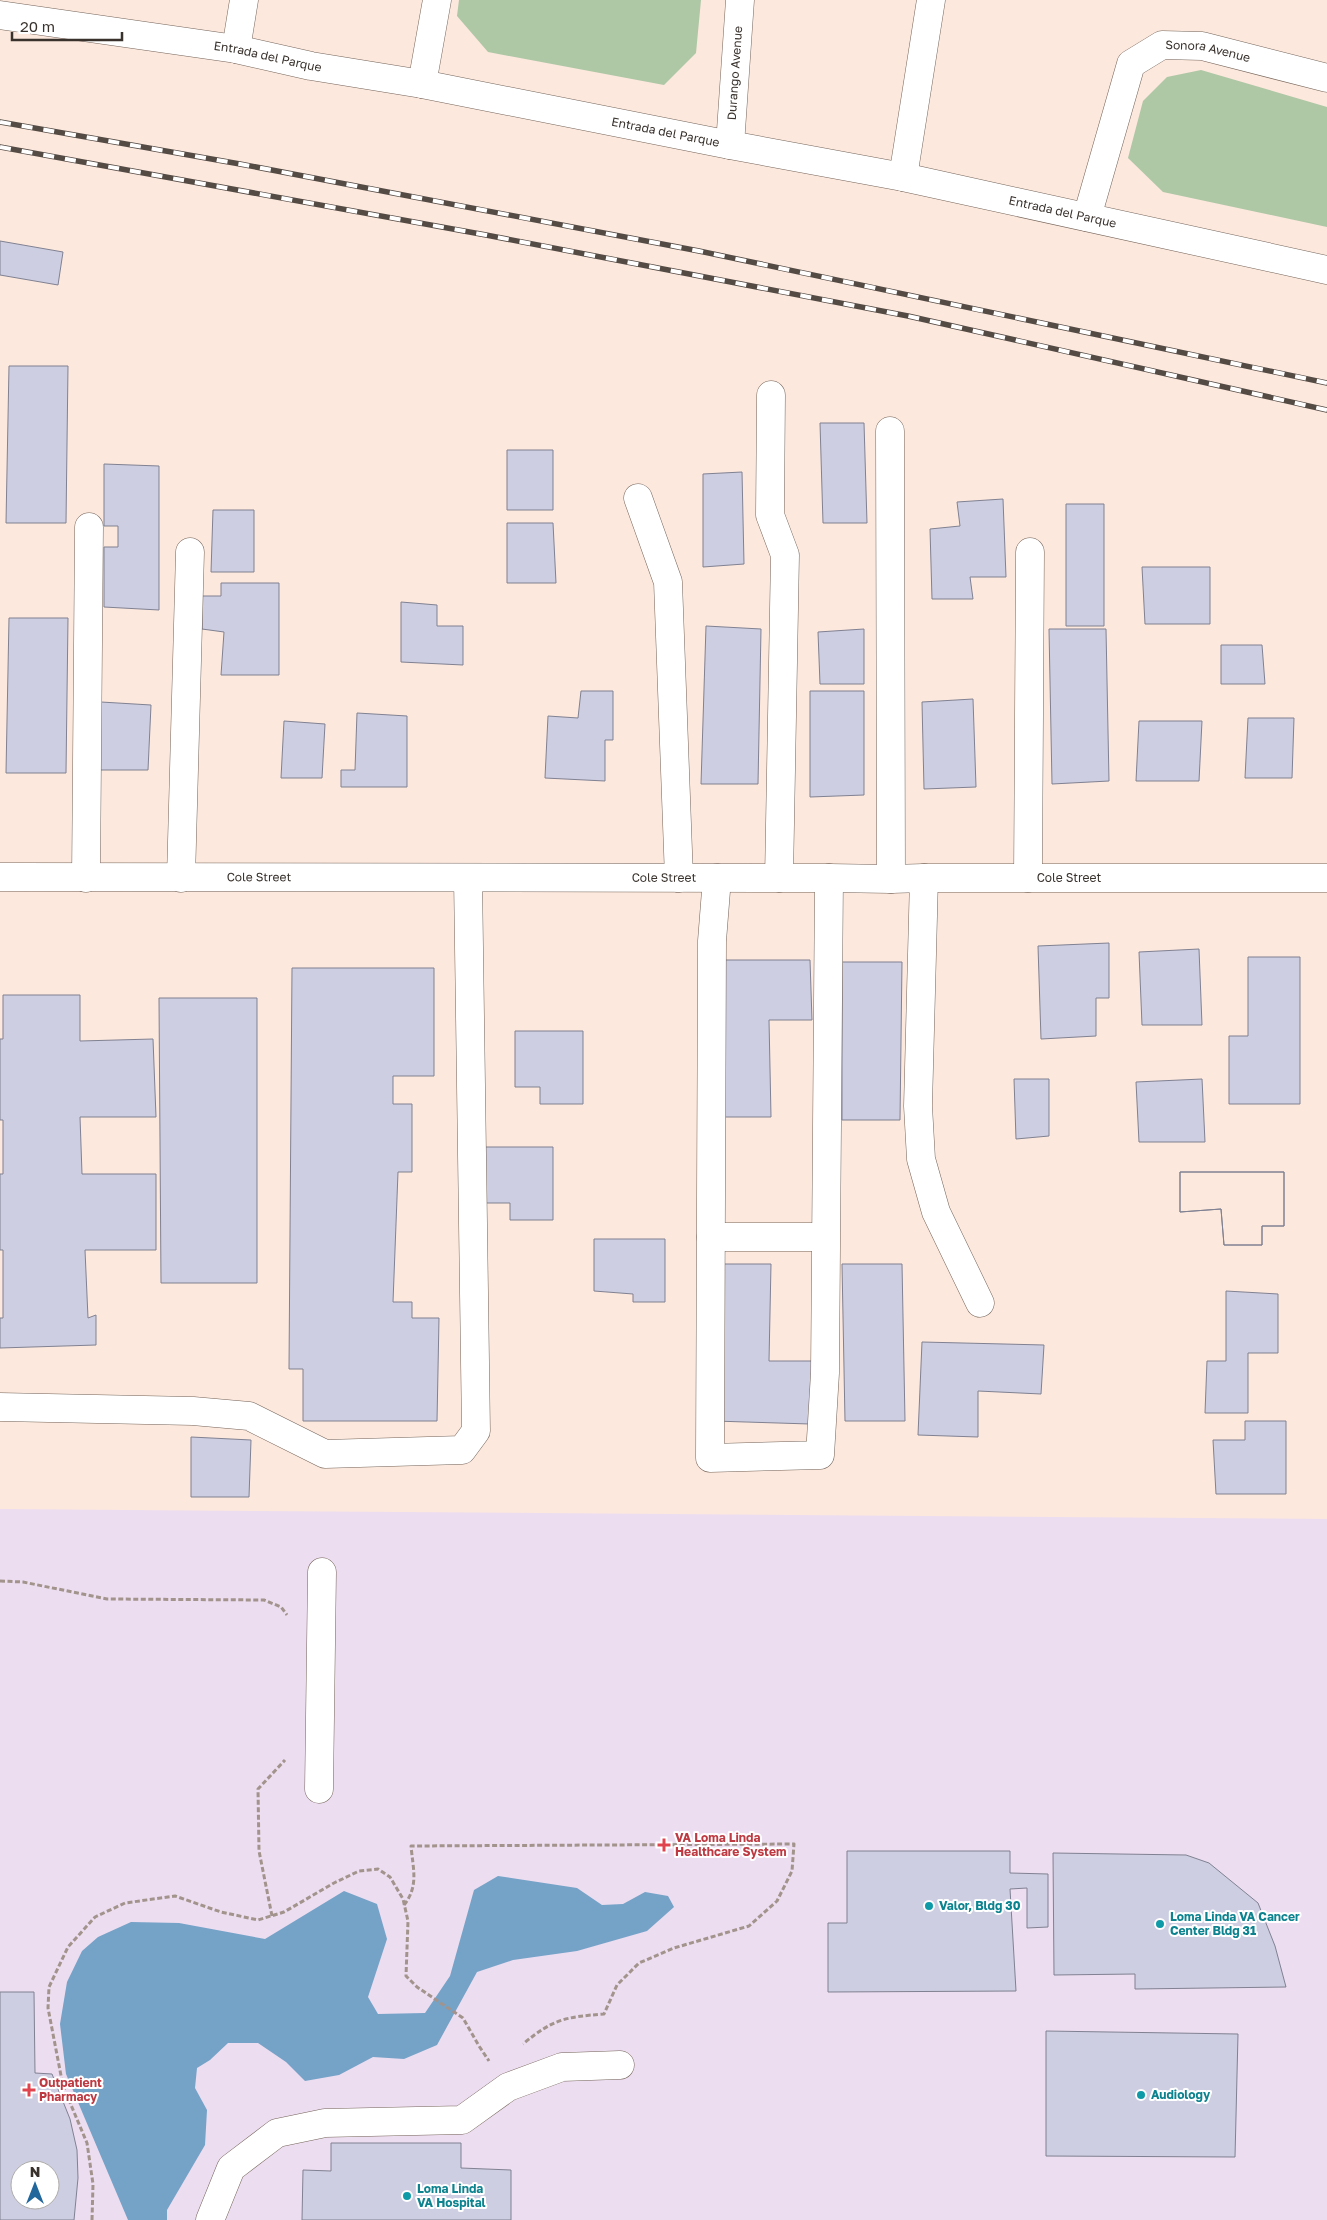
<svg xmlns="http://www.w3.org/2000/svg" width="1327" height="2220" font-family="'Golos Text',sans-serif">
<rect width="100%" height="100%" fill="#fce8dd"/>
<path fill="#ecddf0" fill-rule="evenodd" d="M0 1509 1327 1519V2220H0ZM20 2170H50V2200H20Z"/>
<path fill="#aec7a5" d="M459 0H701L696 53 664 85 488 52 457 16Z
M1201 70 1327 107V227L1163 192 1128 158 1143 101 1167 77Z"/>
<path fill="#75a2c7" d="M498 1876 577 1888 602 1905 623 1904 645 1892 668 1896 674 1907 647 1931 577 1951 513 1960 477 1972 437 2045 404 2059 373 2057 339 2075 305 2081 286 2062 258 2043H228L210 2060 197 2068 195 2088 207 2110 205 2145 167 2210V2220H128L66 2074 60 2024 67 1982 82 1951 98 1937 131 1922 179 1923 265 1939 344 1891 377 1904 387 1939 368 1997 378 2014 425 2013 450 1976 474 1890Z"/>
<path fill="#cdcee1" stroke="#808192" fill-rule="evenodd" d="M0 241 63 252 58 285 0 275Z
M9 366H68L66 523H6Z
M820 423H864L867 523H823Z
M507 450H553V510H507Z
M104 464 159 466V610L104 607V547H118V526H104Z
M742 472 744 564 703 567V474Z
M1003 499 1006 577H970L973 599H932L930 529 960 526 957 502Z
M1066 504H1104V626H1066Z
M213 510H254V572H211Z
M507 523H553L556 583H507Z
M1142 567H1210V624H1145Z
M221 583H279V675H221L224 632 202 629V596H221Z
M401 602 437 605V626H463V665L401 662Z
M9 618H68L66 773H6Z
M706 626 761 629 758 784H701Z
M864 629V684H820L818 632Z
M1049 629H1106L1109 781 1052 784Z
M1221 645H1262L1265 684H1221Z
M581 691H613V740H605V781L545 778 548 716 578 718Z
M810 691H864V795L810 797Z
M973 699 976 787 924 789 922 702Z
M101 702 151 705 148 770H99Z
M357 713 407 716V787H341V770H355Z
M1248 718H1294L1292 778H1245Z
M284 721 325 724 322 778H281Z
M1139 721H1202L1199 781H1136Z
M1109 943V998H1096V1036L1041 1039 1038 946Z
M1199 949 1202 1025H1142L1139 952Z
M1248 957H1300V1104H1229V1036H1248Z
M714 960H810L812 1020H769L771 1117H717Z
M842 962H902L900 1120H842Z
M292 968H434V1076H393V1104H412V1172H398L393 1302H412V1318H439L437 1421H303V1369H289Z
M3 995H80V1041L153 1039 156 1117H80L82 1174H156V1250H85L88 1318 96 1315V1345L0 1348V1318H3V1250H0V1174H3V1120H0V1039H3Z
M159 998H257V1283H161Z
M515 1031H583V1104H540V1087H515Z
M1014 1079H1049V1136L1016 1139Z
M1202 1079 1205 1142H1139L1136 1082Z
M485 1147H553V1220H510V1203H485Z
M1180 1172H1284V1226H1262V1245H1224L1221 1209 1180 1212Z
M1180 1172H1284V1226H1262V1245H1224L1221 1209 1180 1212Z
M594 1239H665V1302H633V1294L594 1291Z
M717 1264H771L769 1361H812L810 1424 714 1421Z
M842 1264H902L905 1421H845Z
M1226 1291 1278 1294V1353H1248V1413H1205L1207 1361H1226Z
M922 1342 1044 1345 1041 1394 978 1391V1437L918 1435Z
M1245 1421H1286V1494H1216L1213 1440H1245Z
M191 1437 251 1440 249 1497H191Z
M847 1851H1010V1873L1048 1874V1927L1027 1928V1888L1010 1889 1016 1991 828 1992V1923H847Z
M1053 1853 1186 1855 1209 1863 1258 1903 1275 1946 1286 1987 1135 1989V1974L1054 1975Z
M0 1992H34L35 2073 52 2074 70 2119 77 2150 78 2178 74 2220H0ZM20 2170H50V2200H20Z
M1046 2031 1238 2034 1235 2157 1046 2156Z
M331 2143H461V2168L511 2170V2220H302L303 2170 331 2171Z"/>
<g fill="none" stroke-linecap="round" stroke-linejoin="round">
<g stroke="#75645a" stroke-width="29">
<g id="minor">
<path id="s1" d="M0 15 236 49 311 66 422 84 730 145 903 177 1327 270"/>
<path d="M236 49 244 0"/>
<path d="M422 84 437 0"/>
<path id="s2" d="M730 145 740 0"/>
<path d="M903 177 931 0"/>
<path id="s3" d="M1087 217 1131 64 1162 45 1202 46 1327 78"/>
<path d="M771 395 770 515 785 555 779 878"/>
<path d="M890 431 891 879"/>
<path d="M638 498 668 582 679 878"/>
<path id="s4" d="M0 877 829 878 891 879 924 878H1327"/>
<path d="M86 878 89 527"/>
<path d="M181 878 190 552"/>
<path d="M717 878 712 941 710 1458 820 1455 825 1373 829 878"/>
<path d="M924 878 918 1106 921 1159 936 1212 980 1303"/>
<path d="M1028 878 1030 552"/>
<path d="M711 1237H825"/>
<path d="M0 1407 193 1411 249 1416 325 1454 462 1450 476 1431 468 878"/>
<path d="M319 1789 322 1572"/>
<path d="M210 2220 231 2168 277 2133 325 2123 462 2120 508 2087 562 2067 620 2065"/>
</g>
</g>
<path stroke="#a2948c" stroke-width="3" stroke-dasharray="5 2.5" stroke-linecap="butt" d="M0 1581 23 1582 107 1599 264 1600 281 1607 287 1615
M404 1905C419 1886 413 1869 411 1846L794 1844 792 1871 777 1901 749 1926 674 1948 639 1963 617 1985 604 2014C565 2017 553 2019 523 2044
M272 1916 259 1851 258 1789 285 1760
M92 2220 93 2184 87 2143 63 2086 48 2008 49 1987 68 1947 95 1917 125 1903 175 1896 221 1912 258 1920 284 1912 334 1883 359 1871 378 1869 390 1877 403 1899 408 1921 406 1976 417 1987 463 2018 479 2046 489 2061"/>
<use href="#minor" stroke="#fff" stroke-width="28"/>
<g stroke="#544b45" stroke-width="5.5">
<path id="rail" d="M0 122 240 164 699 251 1327 383
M0 147 486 235 908 316 1327 410"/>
</g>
<use href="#rail" stroke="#fff" stroke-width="4" stroke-dasharray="11" stroke-linecap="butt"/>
</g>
<g fill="#e0444e" stroke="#fff" stroke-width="2">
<path d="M661.5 1837.5h5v5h5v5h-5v5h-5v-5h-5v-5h5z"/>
<path d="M26.5 2082.5h5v5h5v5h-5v5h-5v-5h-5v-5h5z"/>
</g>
<g fill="#0f9aa8" stroke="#fff" stroke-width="2">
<circle cx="929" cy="1906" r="5"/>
<circle cx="1160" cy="1924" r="5"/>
<circle cx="1141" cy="2095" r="5"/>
<circle cx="407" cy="2196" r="5"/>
</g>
<g text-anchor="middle" stroke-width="4" stroke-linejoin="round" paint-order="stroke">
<g font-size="12" fill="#38312c" stroke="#fff">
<text dy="4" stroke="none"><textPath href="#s3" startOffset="242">Sonora Avenue</textPath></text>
<text dy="4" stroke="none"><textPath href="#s1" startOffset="271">Entrada del Parque</textPath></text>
<text dy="4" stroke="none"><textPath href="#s2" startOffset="72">Durango Avenue</textPath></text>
<text dy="4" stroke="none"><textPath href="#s1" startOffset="676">Entrada del Parque</textPath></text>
<text dy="4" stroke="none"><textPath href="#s1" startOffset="1081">Entrada del Parque</textPath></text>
<text dy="4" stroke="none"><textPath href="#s4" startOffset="259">Cole Street</textPath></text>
<text dy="4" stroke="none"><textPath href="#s4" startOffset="664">Cole Street</textPath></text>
<text dy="4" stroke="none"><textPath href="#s4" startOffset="1069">Cole Street</textPath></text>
</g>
<g font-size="12" font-weight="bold" fill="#be3a42" stroke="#fff" text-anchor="start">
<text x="675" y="1842">VA Loma Linda<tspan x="675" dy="14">Healthcare System</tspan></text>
<text x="39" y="2087">Outpatient<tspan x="39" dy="14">Pharmacy</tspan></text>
</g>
<g font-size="12" font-weight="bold" fill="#0d838f" stroke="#fff" text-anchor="start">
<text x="939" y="1910">Valor, Bldg 30</text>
<text x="1170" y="1921">Loma Linda VA Cancer<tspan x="1170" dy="14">Center Bldg 31</tspan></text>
<text x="1151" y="2099">Audiology</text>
<text x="417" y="2193">Loma Linda<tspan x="417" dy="14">VA Hospital</tspan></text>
</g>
</g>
<g transform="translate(35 2185)"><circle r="24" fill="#ffffff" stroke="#afadab"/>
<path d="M0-4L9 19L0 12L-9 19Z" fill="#22679c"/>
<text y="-8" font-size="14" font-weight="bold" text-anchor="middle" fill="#38312c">N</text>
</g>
<path d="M12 32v8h110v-8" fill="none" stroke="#38312c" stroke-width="2.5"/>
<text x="20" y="32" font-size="15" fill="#38312c" stroke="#ffffff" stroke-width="4" paint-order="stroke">20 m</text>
</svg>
